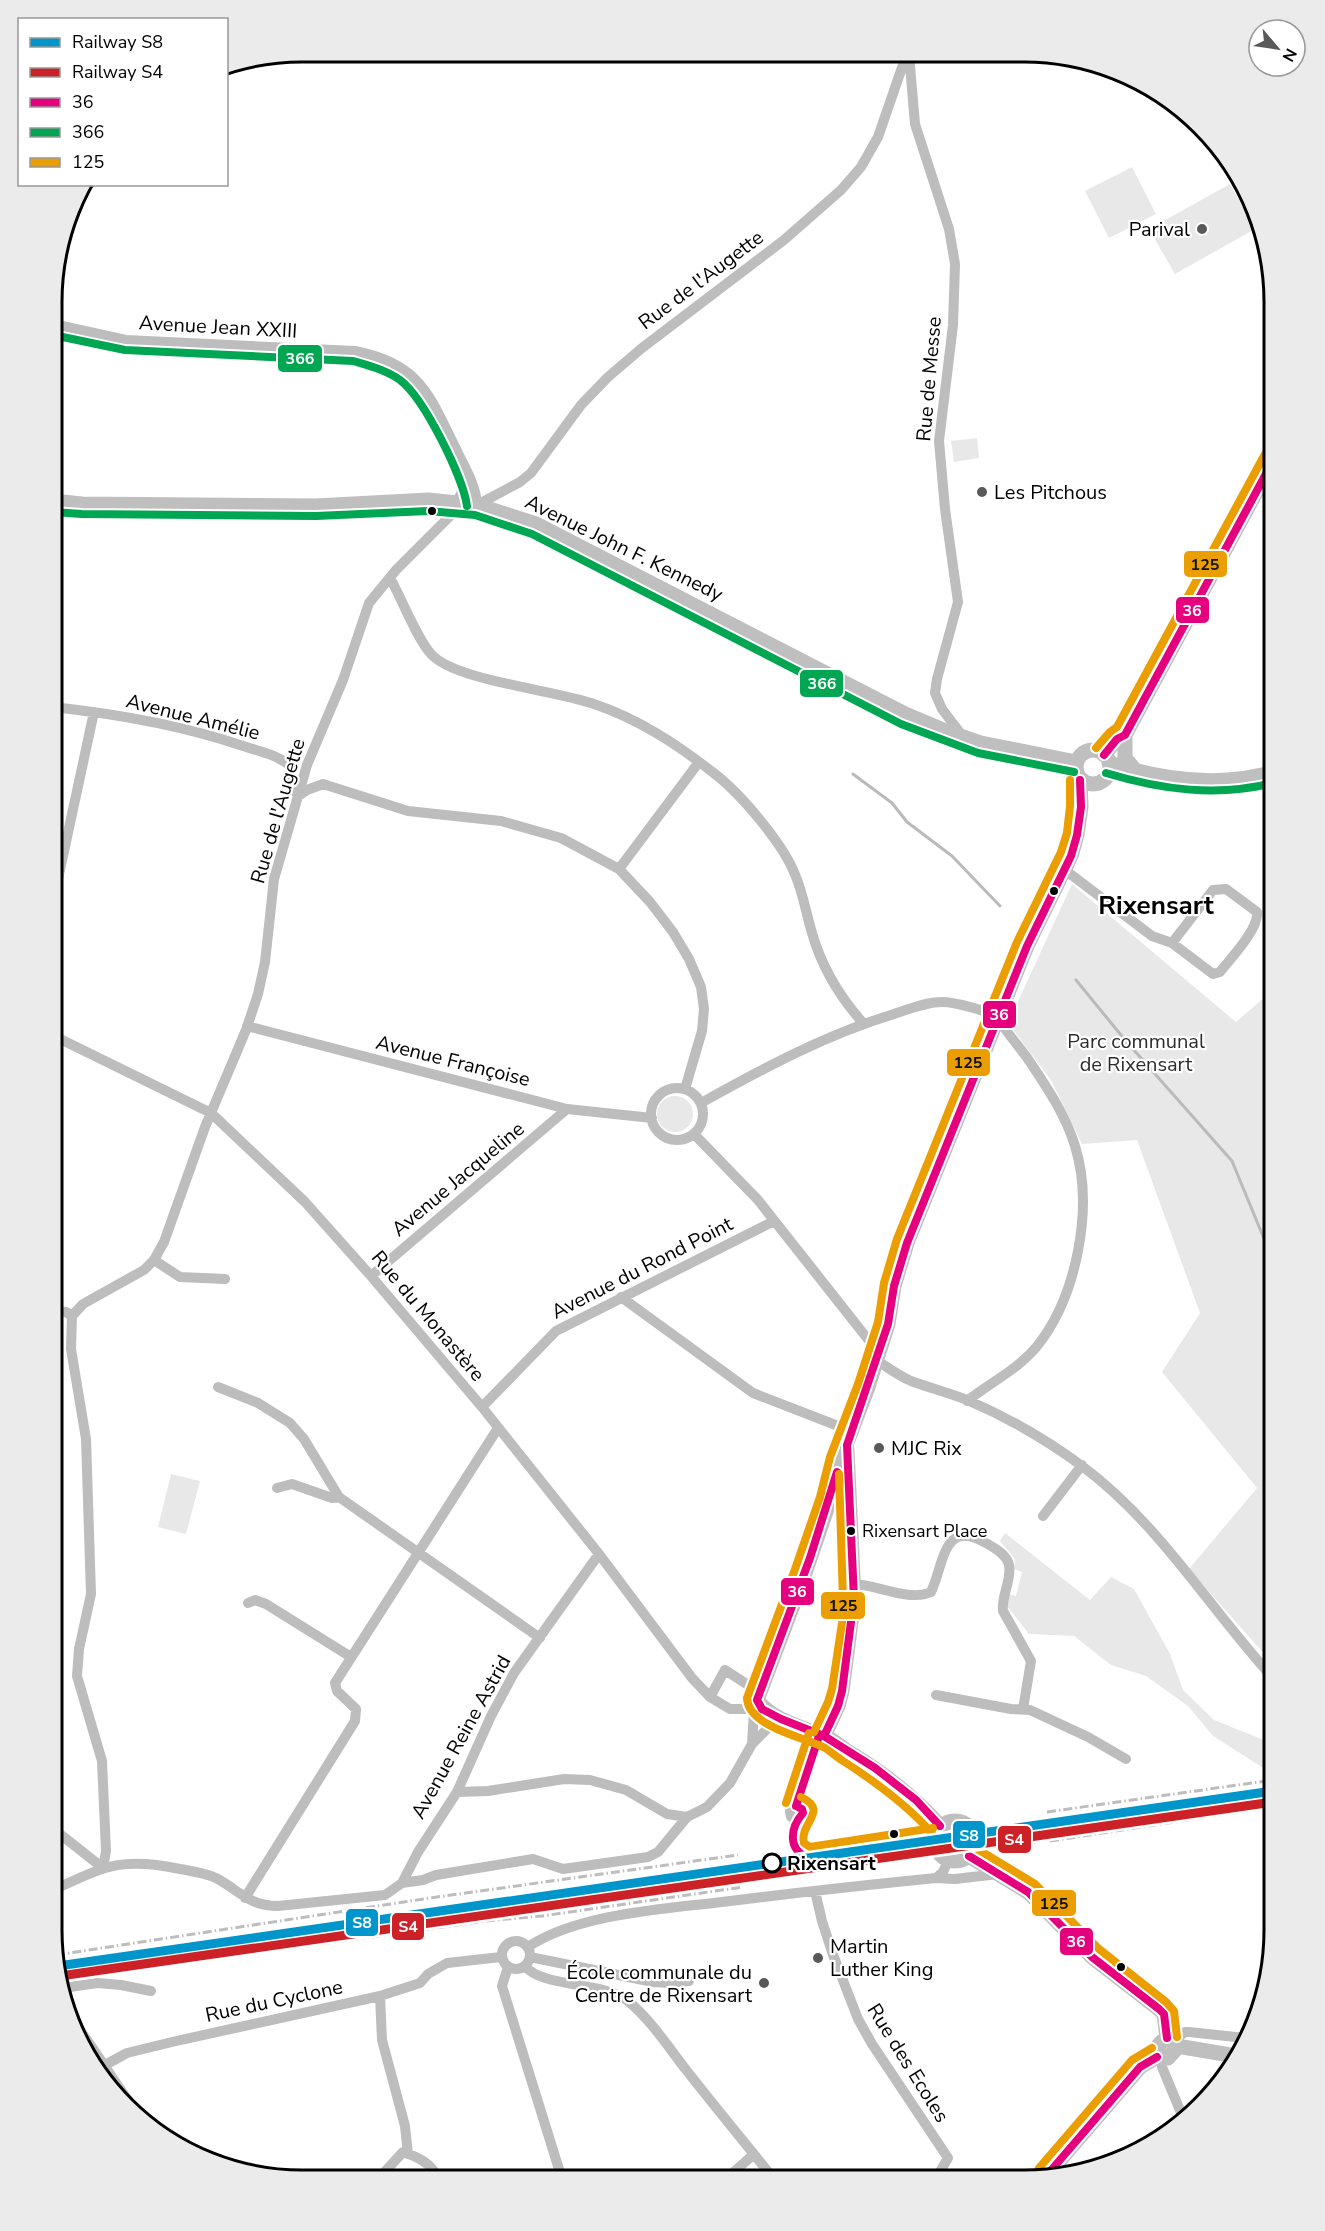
<svg xmlns="http://www.w3.org/2000/svg" width="1325" height="2231" font-family="'Nunito Sans',sans-serif">
	<style>
		.green { fill: #e8e8e8 }
		.lines { fill: none; stroke-linecap: round; stroke-linejoin: round }
		.stream { stroke: #bababa; stroke-width: 3 }
		.street { stroke: #bdbdbd; stroke-width: 10 }
		.secondary { stroke: #bfbfbf; stroke-width: 15 }
		.rail { stroke: #bdbdbd; stroke-width: 3; stroke-dasharray: 9 3 1.5 3; stroke-linecap: butt }
		.bus-1-casing { stroke: #fff; stroke-width: 12 }
		.bus-2-casing { stroke: #fff; stroke-width: 12 }
		.bus-3-casing { stroke: #fff; stroke-width: 12 }
		.bus-1 { stroke: #e5007d; stroke-width: 8 }
		.bus-2 { stroke: #00a651; stroke-width: 8 }
		.bus-3 { stroke: #eb9e00; stroke-width: 8 }
		.rail-1-casing { stroke: #fff; stroke-width: 14 }
		.rail-2-casing { stroke: #fff; stroke-width: 14 }
		.rail-1 { stroke: #0096cb; stroke-width: 9 }
		.rail-2 { stroke: #cb2127; stroke-width: 9 }
		.poi-dot { fill: #595959; stroke: #fff; stroke-width: 2 }
		.bus-dot { fill: #000; stroke: #fff; stroke-width: 2 }
		.stop-dot { fill: #fff; stroke: #000; stroke-width: 3 }
		.labels { text-anchor: middle; dominant-baseline: central; stroke-width: 4.5; stroke-linejoin: round; paint-order: stroke }
		.bus-label { font-size: 18px; fill: #000; stroke: #fff; text-anchor: start }
		.poi-label { font-size: 20px; fill: #000; stroke: #fff; text-anchor: start }
		.street-label { font-size: 20px; fill: #000; stroke: #fff }
		.park-label { font-size: 20px; fill: #2c2c2c; stroke: #fff }
		.stop-label { font-size: 20px; font-weight: bold; fill: #000; stroke: #fff; text-anchor: start }
		.district-label { font-size: 26px; font-weight: bold; fill: #000; stroke: #fff }
		.rim { fill: none; stroke: #000; stroke-width: 3 }
		.line-badge { stroke: #fff; stroke-width: 2 }
		.badge-label { font-size: 16px; text-anchor: middle; font-weight: bold; fill: #fff }
		.pale-badge-label { font-size: 16px; text-anchor: middle; font-weight: bold; fill: #111 }
	</style>
	<rect width="100%" height="100%" fill="#fff"/>
	<path class="green" d="M1132,167L1156,214L1109,238L1085,191Z
		M1230,184L1255,229L1175,274L1149,229Z
		M977,438L979,458L954,462L951,441Z
		M1072,884L1236,1022L1274,989V1665L1189,1569L1257,1488L1162,1372L1200,1313L1137,1140L1082,1144L1051,1080L1008,1023Z
		M657 1114a18 18 0 1 1 36 0a18 18 0 1 1-36 0Z
		M171,1474L200,1481L186,1534L158,1527Z
		M1005,1533L1090,1600L1111,1577L1134,1589L1170,1654L1183,1690L1214,1720L1274,1744L1273,1768L1265,1769L1213,1736L1188,1706L1146,1676L1111,1665L1074,1636L1029,1634L1007,1606L1008,1594L1016,1596L1022,1572L1014,1569L1015,1559L1000,1541Z"/>
	<g class="lines">
		<path class="stream" d="M853,774L892,803L907,822L952,856L1000,906
			M1076,980L1125,1040L1232,1161L1274,1263"/>
		<path class="street" d="M909,54L915,124L949,229L955,264L953,325L939,441L945,509L958,602L937,679L935,693L942,709L964,738
			M53,324L126,340L355,351C421,364 429,395 456,449C465,468 476,485 477,505L520,482L531,473L581,405L608,377L642,348L784,240L841,190L861,167L878,137L907,53
			M390,578C402,599 416,637 431,654C455,681 556,690 594,704C639,719 678,745 715,774C741,794 782,843 794,872C803,892 806,913 812,933C822,968 839,996 863,1023
			M53,707C117,714 182,725 243,746C258,751 278,755 290,766L292,786L298,796
			M298,796L307,790L323,784L408,811L501,821L561,838L619,869L650,902L673,932L689,959L701,987L704,1009L702,1031L685,1089
			M619,869L699,762
			M1065,870L1152,936L1172,943L1213,974L1220,972C1231,958 1259,929 1257,912L1226,889L1213,890L1172,943
			M52,907L94,712
			M247,1026L567,1109L652,1118
			M52,1035L211,1113L305,1202L371,1276L482,1407L599,1554L692,1678L710,1697
			M651 1114a26 26 0 1 1 52 0a26 26 0 1 1-52 0Z
			M701,1103C764,1068 825,1035 894,1014C909,1009 927,1002 942,1002C954,1002 990,1011 998,1018C1001,1020 1001,1024 1003,1026C1012,1039 1022,1050 1030,1062C1048,1089 1066,1116 1075,1146C1094,1207 1077,1295 1038,1345C1019,1369 991,1382 967,1401
			M694,1134L758,1200L878,1352
			M154,1260L180,1277L225,1279
			M371,1276L567,1109
			M621,1297L753,1393L851,1431
			M52,1311L66,1312L72,1316
			M876,1360C887,1367 899,1376 911,1381C930,1388 949,1393 967,1400C1007,1417 1048,1441 1082,1466C1160,1524 1209,1608 1274,1679
			M218,1387L258,1403L290,1423L304,1439L339,1497L540,1638
			M482,1407L556,1331L774,1221
			M277,1488L292,1484L332,1498L339,1497
			M1043,1516L1082,1465
			M854,1584C878,1585 909,1602 931,1592C944,1565 943,1517 986,1543C995,1548 1007,1555 1009,1565C1012,1580 1001,1596 1003,1611L1031,1661L1023,1709
			M248,1603L255,1600L266,1604L351,1657
			M759,1692L725,1670L710,1697L730,1709H760
			M936,1695L1011,1709L1030,1710L1088,1737L1126,1759
			M752,1744L769,1727L781,1719
			M457,1792L488,1791L564,1779L590,1780L626,1790L667,1814L687,1817
			M796,1806L802,1809L803,1813L797,1819L791,1817L790,1811L796,1806L819,1736
			M51,1827L103,1868
			M103,1868L106,1851L102,1761L77,1676L79,1649L91,1594L86,1439L71,1349L72,1316L83,1304L144,1270L154,1260L164,1242L205,1127L246,1030L258,994L265,962L274,879L307,765L343,680L369,603L396,570L451,515L464,487L466,470
			M936,1878L955,1879L998,1874
			M402,1883L418,1852L457,1792L491,1716L514,1673L599,1554
			M51,1891C104,1867 120,1856 180,1869C191,1871 205,1873 216,1878C239,1890 248,1906 278,1906L385,1895L402,1883L423,1880L436,1875L533,1859L563,1869L648,1857L658,1852L687,1817L707,1807L730,1783L752,1744L754,1710
			M815,1891L822,1921L832,1952L858,2019L872,2044L948,2158L935,2180
			M245,1898L355,1721L356,1709L337,1691L335,1683L498,1428
			M502 1955a14 14 0 1 1 28 0a14 14 0 1 1-28 0Z
			M528,1947C577,1914 663,1909 722,1902C794,1893 865,1885 936,1878L943,1872L948,1861
			M530,1957L653,1982L669,1983L689,1981
			M525,1966C542,1988 603,1981 628,2001C651,2020 669,2048 687,2071C716,2108 745,2143 774,2179
			M508,1967L502,1986L562,2179
			M63,1988L97,1983L121,1985L151,1991
			M380,1996L382,2040L405,2126L408,2154
			M68,2015C99,2052 120,2096 153,2130
			M1176,2039L1185,2032H1189L1245,2038
			M1162,2059V2067L1184,2120
			M105,2065L127,2053L172,2042L380,1996L420,1983L428,1974L447,1963L501,1957
			M379,2178L403,2152C418,2157 431,2163 438,2178
			M726,2179L754,2154"/>
		<path class="secondary" d="M53,501L82,504L316,506L428,500L477,505L536,524L905,714L943,730L981,743L1076,762
			M1125,735V758L1136,771
			M1076 767a17 17 0 1 1 34 0a17 17 0 1 1-34 0Z
			M1104,755L1117,739L1125,735L1274,459
			M1109,763C1162,780 1220,788 1274,772
			M824,1736L838,1706L842,1691L854,1599L847,1450
			M935 1841a20 20 0 1 1 40 0a20 20 0 1 1-40 0Z
			M940,1826C913,1795 882,1772 847,1751C840,1746 832,1739 824,1736C801,1727 772,1720 757,1700L804,1576L830,1500L840,1461L868,1387L888,1324L894,1286L907,1243L1027,946L1071,856L1077,835L1081,807L1080,780
			M969,1856L1028,1892L1092,1957L1159,2009L1164,2014L1167,2038
			M1169,2038L1176,2039L1177,2042L1175,2050L1168,2058H1159L1156,2054C1157,2046 1161,2040 1169,2038Z
			M1177,2046L1236,2056
			M1047,2175L1140,2067L1157,2057"/>
		<path class="rail" d="M1047,1812L1273,1780
			M1050,1841L1273,1807
			M56,1955L437,1897L738,1855
			M61,1980L486,1921L542,1916L743,1887"/>
		<g class="bus-1-casing">
			<path id="bus-1" d="M1104,755L1117,739L1125,735L1274,459
				M762,1709L757,1700L810,1558L837,1472
				M762,1709L781,1719L824,1736L875,1768L916,1800L940,1826
				M824,1736L838,1706L842,1691L854,1599L847,1445L888,1324L894,1286L907,1243L1027,946L1071,856L1077,835L1081,807L1080,780
				M796,1806L802,1809L803,1813C790,1828 787,1850 809,1858L935,1838
				M796,1806L819,1736
				M969,1856L1028,1892L1092,1957L1159,2009L1164,2014L1167,2038
				M1047,2175L1140,2067L1157,2057"/>
		</g>
		<g class="bus-2-casing">
			<path id="bus-2" d="M53,335L125,350L353,361C370,366 386,370 400,380C424,398 463,477 467,506
				M53,512L82,514L316,516L428,511L475,515L532,534L901,724L978,753L1074,772
				M1106,773C1162,790 1217,797 1274,783"/>
		</g>
		<g class="bus-3-casing">
			<path id="bus-3" d="M1096,748L1110,732L1117,727L1265,454
				M814,1732L828,1702L832,1689L842,1623L843,1599L839,1474
				M801,1797C830,1811 799,1823 804,1843L810,1847L933,1828
				M786,1803L809,1733
				M932,1833C906,1804 876,1782 843,1761C837,1757 831,1752 825,1748C805,1737 748,1727 747,1698L794,1572L820,1497L830,1457L858,1384L878,1322L884,1283L897,1239L1017,942L1061,852L1067,833L1070,806V780
				M974,1847L1035,1884L1099,1949L1166,2002L1174,2011L1177,2037
				M1039,2168L1132,2060L1152,2048"/>
		</g>
		<use href="#bus-1" class="bus-1"/>
		<use href="#bus-2" class="bus-2"/>
		<use href="#bus-3" class="bus-3"/>
		<g class="rail-1-casing">
			<path id="rail-1" d="M58,1966L1273,1791"/>
		</g>
		<g class="rail-2-casing">
			<path id="rail-2" d="M60,1976L1273,1802"/>
		</g>
		<use href="#rail-1" class="rail-1"/>
		<use href="#rail-2" class="rail-2"/>
	</g>
	<g class="poi-dot">
		<circle cx="1202" cy="229" r="6"/>
		<circle cx="982" cy="492" r="6"/>
		<circle cx="879" cy="1448" r="6"/>
		<circle cx="818" cy="1958" r="6"/>
		<circle cx="764" cy="1983" r="6"/>
	</g>
	<g class="bus-dot">
		<circle cx="432" cy="511" r="5"/>
		<circle cx="1054" cy="891" r="5"/>
		<circle cx="851" cy="1531" r="5"/>
		<circle cx="894" cy="1834" r="5"/>
		<circle cx="1121" cy="1967" r="5"/>
	</g>
	<circle class="stop-dot" cx="772" cy="1863" r="9"/>
	<g class="labels">
		<g class="bus-label">
			<text x="862" y="1531">Rixensart Place</text>
		</g>
		<g class="poi-label">
			<text x="1190" y="229" text-anchor="end">Parival</text>
			<text x="994" y="492">Les Pitchous</text>
			<text x="891" y="1448">MJC Rix</text>
			<text x="830" y="1946">Martin<tspan x="830" dy="23">Luther King</tspan></text>
			<text x="752" y="1972" text-anchor="end">École communale du<tspan x="752" dy="23">Centre de Rixensart</tspan></text>
		</g>
		<g class="street-label">
			<text transform="translate(701 280) rotate(-37)">Rue de l'Augette</text>
			<text transform="translate(218 327) rotate(3)">Avenue Jean XXIII</text>
			<text transform="translate(929 379) rotate(-85)">Rue de Messe</text>
			<text transform="translate(624 548) rotate(26)">Avenue John F. Kennedy</text>
			<text transform="translate(193 717) rotate(14)">Avenue Amélie</text>
			<text transform="translate(278 811) rotate(-74)">Rue de l'Augette</text>
			<text transform="translate(453 1061) rotate(14)">Avenue Françoise</text>
			<text transform="translate(458 1179) rotate(-40)">Avenue Jacqueline</text>
			<text transform="translate(642 1268) rotate(-27)">Avenue du Rond Point</text>
			<text transform="translate(428 1316) rotate(50)">Rue du Monastère</text>
			<text transform="translate(461 1737) rotate(-61)">Avenue Reine Astrid</text>
			<text transform="translate(274 2001) rotate(-12)">Rue du Cyclone</text>
			<text transform="translate(908 2063) rotate(58)">Rue des Ecoles</text>
		</g>
		<g class="park-label">
			<text x="1136" y="1041">Parc communal<tspan x="1136" dy="23">de Rixensart</tspan></text>
		</g>
		<g class="stop-label">
			<text x="787" y="1863">Rixensart</text>
		</g>
		<g class="district-label">
			<text x="1156" y="905">Rixensart</text>
		</g>
	</g>
	<path d="M0 0H1325V2231H0ZM302 62H1024A240 240 0 0 1 1264 302V1930A240 240 0 0 1 1024 2170H302A240 240 0 0 1 62 1930V302A240 240 0 0 1 302 62Z" fill="#ebebeb" fill-rule="evenodd"/>
	<path class="rim" d="M302 62H1024A240 240 0 0 1 1264 302V1930A240 240 0 0 1 1024 2170H302A240 240 0 0 1 62 1930V302A240 240 0 0 1 302 62Z"/>
	<g class="line-badge">
		<rect x="277" y="344" width="46" height="29" rx="6" fill="#00a651"/>
		<rect x="1183" y="550" width="45" height="28" rx="6" fill="#eb9e00"/>
		<rect x="1175" y="596" width="35" height="28" rx="6" fill="#e5007d"/>
		<rect x="799" y="669" width="45" height="29" rx="6" fill="#00a651"/>
		<rect x="982" y="1000" width="35" height="29" rx="6" fill="#e5007d"/>
		<rect x="946" y="1048" width="45" height="29" rx="6" fill="#eb9e00"/>
		<rect x="780" y="1577" width="35" height="29" rx="6" fill="#e5007d"/>
		<rect x="820" y="1591" width="46" height="29" rx="6" fill="#eb9e00"/>
		<rect x="952" y="1820" width="34" height="29" rx="6" fill="#0096cb"/>
		<rect x="997" y="1825" width="35" height="29" rx="6" fill="#cb2127"/>
		<rect x="1031" y="1889" width="46" height="28" rx="6" fill="#eb9e00"/>
		<rect x="345" y="1908" width="34" height="29" rx="6" fill="#0096cb"/>
		<rect x="391" y="1912" width="34" height="29" rx="6" fill="#cb2127"/>
		<rect x="1059" y="1927" width="35" height="29" rx="6" fill="#e5007d"/>
	</g>
	<g class="badge-label">
		<text x="300" y="364">366</text>
		<text x="1192" y="616">36</text>
		<text x="822" y="689">366</text>
		<text x="999" y="1020">36</text>
		<text x="797" y="1597">36</text>
		<text x="969" y="1841">S8</text>
		<text x="1014" y="1845">S4</text>
		<text x="362" y="1928">S8</text>
		<text x="408" y="1932">S4</text>
		<text x="1076" y="1947">36</text>
	</g>
	<g class="pale-badge-label">
		<text x="1205" y="570">125</text>
		<text x="968" y="1068">125</text>
		<text x="843" y="1611">125</text>
		<text x="1054" y="1909">125</text>
	</g>
	<rect x="18" y="18" width="210" height="168" fill="#ffffff" stroke="#999999" stroke-width="1.5"/>
	<rect x="30" y="38" width="30" height="9" fill="#0096cb" stroke="#999999" stroke-width="1.5"/>
	<text x="72" y="48" font-size="18" fill="#000000">Railway S8</text>
	<rect x="30" y="68" width="30" height="9" fill="#cb2127" stroke="#999999" stroke-width="1.5"/>
	<text x="72" y="78" font-size="18" fill="#000000">Railway S4</text>
	<rect x="30" y="98" width="30" height="9" fill="#e5007d" stroke="#999999" stroke-width="1.5"/>
	<text x="72" y="108" font-size="18" fill="#000000">36</text>
	<rect x="30" y="128" width="30" height="9" fill="#00a651" stroke="#999999" stroke-width="1.5"/>
	<text x="72" y="138" font-size="18" fill="#000000">366</text>
	<rect x="30" y="158" width="30" height="9" fill="#eb9e00" stroke="#999999" stroke-width="1.5"/>
	<text x="72" y="168" font-size="18" fill="#000000">125</text>
	<g transform="translate(1277 48) rotate(119)"><circle r="28" fill="#ffffff" stroke="#999999" stroke-width="1.5"/>
	<path d="M0-4.5L10 22L0 15L-10 22Z" fill="#595959"/>
	<text y="-9" font-size="16" font-weight="bold" text-anchor="middle" fill="#000000">N</text>
	</g>
</svg>
